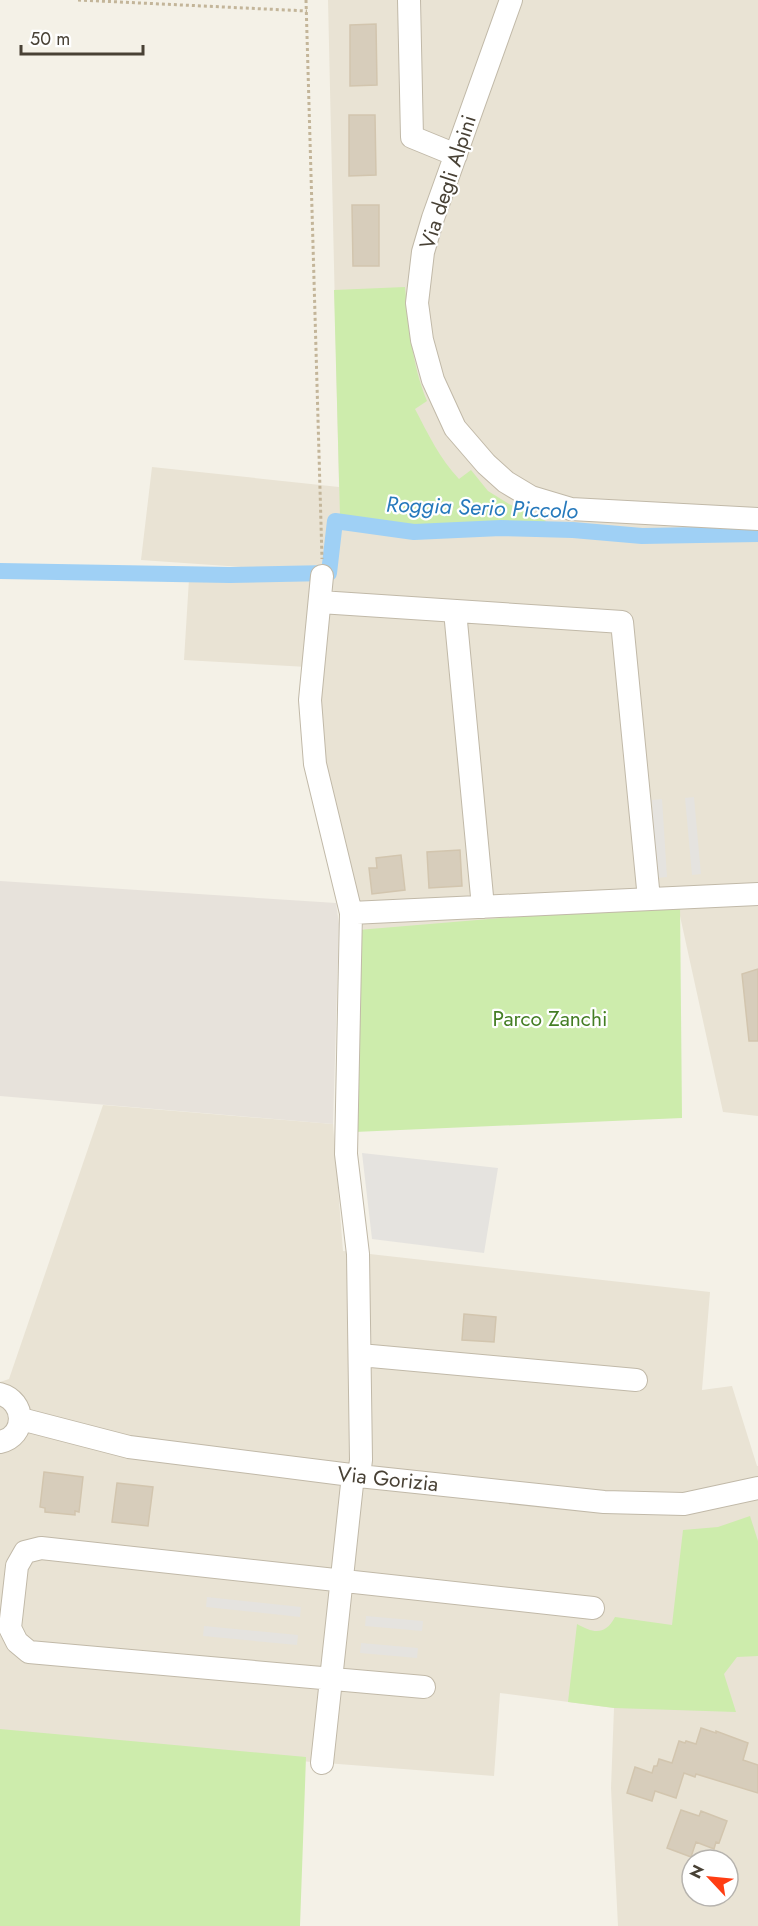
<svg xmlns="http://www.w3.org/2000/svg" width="758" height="1926" font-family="Jost,sans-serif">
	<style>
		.residential { fill: #e9e3d4; fill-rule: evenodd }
		.industrial { fill: #e7e2db }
		.green { fill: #cdecac }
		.parking { fill: #e5e3df }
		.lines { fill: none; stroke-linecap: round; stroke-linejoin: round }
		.canal { stroke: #9fd0f5; stroke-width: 16 }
		.building { fill: #d7cdbb; stroke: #d2c5ae; stroke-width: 1.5 }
		.minor-casing { stroke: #c1b9a8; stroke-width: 24 }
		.path { stroke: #c3b599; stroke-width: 3; stroke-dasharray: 3 3; stroke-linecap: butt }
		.minor { stroke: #fff; stroke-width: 22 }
		.labels { text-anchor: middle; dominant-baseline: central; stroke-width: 4.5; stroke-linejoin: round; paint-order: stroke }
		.street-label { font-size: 21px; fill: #484135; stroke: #fff }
		.park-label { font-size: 21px; fill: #447e24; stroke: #fff }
		.water-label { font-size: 22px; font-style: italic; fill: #2679bc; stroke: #fff }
	</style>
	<rect width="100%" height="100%" fill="#f4f1e7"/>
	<path class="residential" d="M328,0H758V1116L723,1112L680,916L364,932L338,833L314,700L328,573L141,560L152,467L339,487Z
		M189,579H317L307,667L184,660Z
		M103,1105L333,1124L343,1251L710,1292L702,1390L732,1386L757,1466H758V1926H618L611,1788L614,1708L500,1693L494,1776L0,1738V1382L9,1379ZM692,1860H728V1896H692Z"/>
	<path class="industrial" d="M0,881L336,903L339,924L333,1124L0,1096Z"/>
	<path class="green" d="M405,287C409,326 412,365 427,401L415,409C428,434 440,459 459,479L471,470L488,491L509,504L546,521L543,526L499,523L417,527L340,516L334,290Z
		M680,903L682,1118L354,1132L358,930Z
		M750,1516L758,1541V1656L737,1657L724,1674L736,1712L614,1708L568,1702L577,1624C593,1633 605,1636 615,1617L672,1625L683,1530L718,1527Z
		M0,1729L306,1757L300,1926H0Z"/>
	<path class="parking" d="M694,797L701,874L692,875L685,798Z
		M662,799L667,877L657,878L652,800Z
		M362,1153L498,1168L484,1253L372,1239Z
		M207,1597L301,1607L300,1617L206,1607Z
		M366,1616L423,1621L422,1631L365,1626Z
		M204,1626L298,1635L297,1645L203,1636Z
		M361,1643L418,1648L417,1658L360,1653Z"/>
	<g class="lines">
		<path class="canal" d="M0,571L230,575L329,573L335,521L414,532L501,528L573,530L642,536L758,534"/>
	</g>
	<path class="building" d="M376,24L377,85L350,86V25Z
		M349,115H375L376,175L349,176Z
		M352,205H379V266H353Z
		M460,850L462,886L429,888L427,852Z
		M401,855L405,890L372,894L369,868H377L376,858Z
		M758,969V1041H749L742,974Z
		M464,1314L496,1317L494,1342L462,1340Z
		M44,1472L83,1477L79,1512L75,1511V1515L45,1512V1508L40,1507Z
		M117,1483L153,1487L148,1526L112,1522Z
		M701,1728L716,1733V1731L748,1743L743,1760L758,1765V1793L696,1774L695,1777L684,1773L676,1798L655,1791L652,1801L627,1793L635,1767L652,1773L654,1766H657L659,1759L672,1763L679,1741L685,1743L686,1741L696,1744Z
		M681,1810L699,1816L701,1811L727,1821L719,1843L716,1842L714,1849L696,1842L691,1857L667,1848Z"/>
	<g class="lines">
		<g class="minor-casing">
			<path id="minor" d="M409,0L412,137L456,155
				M511,0L433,218L423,252L417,303L422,340L433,380L455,428L486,464L506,482L531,497L571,509L758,519
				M322,576L310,700L315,764L351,913L346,1154L358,1254L361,1460L359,1476
				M320,602L622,622L649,899
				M455,611L483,907
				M351,913L758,894
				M360,1355L636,1380
				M0,1394C26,1401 27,1436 0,1442
				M21,1419L129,1447L359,1476L604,1502L684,1504L758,1488
				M424,1687L29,1652L17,1642L10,1628L17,1566L25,1552L41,1548L593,1608
				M322,1763L353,1475"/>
		</g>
		<path class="path" d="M78,0L307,11
			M306,0L322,559"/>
		<use href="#minor" class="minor"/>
	</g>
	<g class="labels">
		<g class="street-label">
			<text transform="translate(448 182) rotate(-72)">Via degli Alpini</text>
			<text transform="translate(388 1479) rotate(6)">Via Gorizia</text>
		</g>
		<g class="park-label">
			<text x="550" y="1019">Parco Zanchi</text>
		</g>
		<g class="water-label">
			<text transform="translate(482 507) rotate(2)">Roggia Serio Piccolo</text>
		</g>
	</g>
	<g transform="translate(710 1878) rotate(296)"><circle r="28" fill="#ffffff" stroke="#b6b3ae" stroke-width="1.5"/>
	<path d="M0-4.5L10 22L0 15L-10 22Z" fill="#ff3d13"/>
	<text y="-9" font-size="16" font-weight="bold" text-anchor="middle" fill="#484135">N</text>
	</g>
	<path d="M21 45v9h122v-9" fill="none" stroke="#484135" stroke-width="3"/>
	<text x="30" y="45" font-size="18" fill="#484135" stroke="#ffffff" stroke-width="4.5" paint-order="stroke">50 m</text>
</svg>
